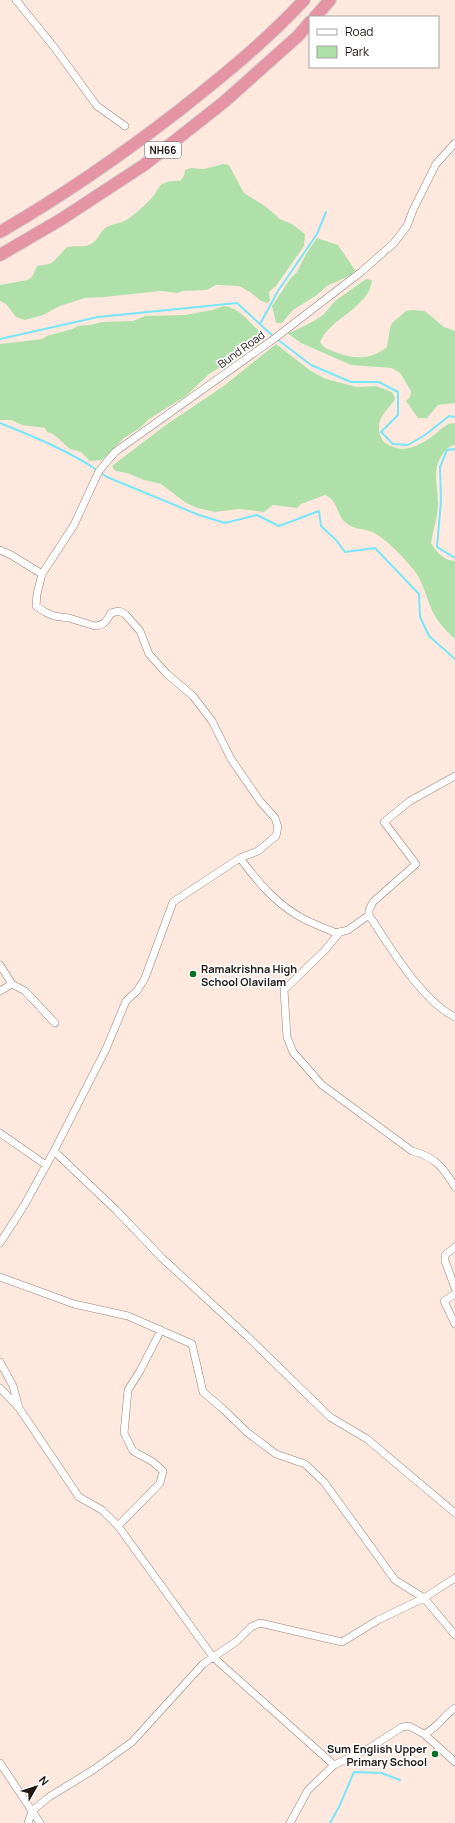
<svg xmlns="http://www.w3.org/2000/svg" width="455" height="1823" font-family="Manrope,sans-serif">
	<style>
		.green { fill: #b0e0aa }
		.lines { fill: none; stroke-linecap: round; stroke-linejoin: round }
		.stream { stroke: #77e6f9; stroke-width: 2 }
		.minor-casing { stroke: #958178; stroke-width: 8 }
		.trunk-casing { stroke: #d7d5d5; stroke-width: 14 }
		.minor { stroke: #fff; stroke-width: 7 }
		.trunk { stroke: #e494a4; stroke-width: 12 }
		.poi-dot { fill: #067122; stroke: #fff; stroke-width: 1.5 }
		.labels { text-anchor: middle; dominant-baseline: central; stroke-width: 3.5; stroke-linejoin: round; paint-order: stroke }
		.shield { fill: #fff; stroke: #625d5a; stroke-width: 1 }
		.shield-label { font-size: 10px; font-weight: bold; fill: #1f1714 }
		.street-label { font-size: 11px; fill: #1f1714; stroke: #fff }
		.poi-label { font-size: 11px; font-weight: bold; fill: #1f1714; stroke: #fff; text-anchor: start }
	</style>
	<rect width="100%" height="100%" fill="#ffe9df"/>
	<path class="green" d="M223,164L229,165L244,193L265,206L280,219L292,224L305,234L304,246L276,286L269,292L270,301L267,303L261,301L250,292L239,286L216,285L207,290L183,291L177,293L161,291L104,297L85,298L60,306L43,315L25,320L16,317L6,304L0,301V285L27,280L32,277L37,266L49,264L54,261L67,247C75,245 84,248 91,244C98,240 100,232 105,228C113,223 121,224 128,219C137,212 148,203 155,194C157,191 159,186 162,184C168,181 174,180 180,181L184,176L185,170L191,168L204,169Z
		M317,238L338,245L355,270L351,275L327,286L317,295L293,310L282,323H276L272,306L290,279L297,272L306,254Z
		M366,279L372,280C370,303 341,315 327,331C324,334 322,338 320,342C324,349 330,350 338,353C356,360 372,359 387,347L390,328L392,323L406,311L412,310L425,311L444,327L455,331V403L438,405L427,418H418L406,401L410,397L411,391L400,373L392,368L351,365L301,343L287,333L294,331L312,322L323,315L335,301Z
		M224,306C240,308 249,322 260,332L259,339L245,353L209,374L186,396L149,419L140,428L124,438L102,460L90,461L81,452L70,449L53,434L47,432L45,428L22,425L11,420H0V344L42,339L47,336L72,329L78,326L90,325L102,322L133,321L145,316L185,315L212,310Z
		M276,344L311,371L326,379L357,387L376,386L392,392L395,398L394,401C388,409 379,416 379,427C379,435 381,441 389,445C405,454 420,445 434,435C441,430 445,423 455,423V445C449,446 446,449 443,454C431,469 438,486 438,503C438,516 433,530 431,543C436,552 445,561 455,561V639C445,630 436,620 431,608C425,594 423,581 413,569C404,558 383,535 369,531C361,528 354,530 346,523C336,515 338,500 325,495L301,504L297,508L273,505L264,512L239,509L215,512L197,508L186,503L161,484L144,480L127,473L115,471L112,466L163,427L225,385Z"/>
	<g class="lines">
		<path class="stream" d="M260,324L278,291L317,234L326,212
			M0,339L98,317L237,303L274,337
			M277,339L311,365L351,382H379L398,392V415L381,432L393,444L408,445L425,435L449,416L455,417
			M0,423C34,437 67,450 97,470
			M455,449L447,450L440,467L441,501L437,547L455,558
			M101,473L107,477L199,515L225,523L257,515L279,526L319,511L321,526L336,540L345,552L375,548L419,594L420,617L429,636L455,659
			M330,1823L339,1807L354,1772L381,1773L400,1780"/>
		<g class="minor-casing">
			<path id="minor" d="M16,0L54,47L97,106L125,126
				M455,143L436,164L413,210L407,226L394,243L361,272L275,338L115,452L99,471L74,525L42,574L37,594L36,606L45,612L54,616L69,618L95,626C104,626 107,620 111,613L119,611L125,614L140,631L149,654L167,674L193,696L212,721L231,759L260,801L275,818L278,827L276,836L258,851L240,858C257,881 276,904 302,918C313,924 325,928 336,933L348,930L369,915C389,946 422,1001 455,1017
				M0,550L11,555L42,574
				M369,915V910L373,902L416,864L384,822L410,801L455,776
				M340,932L325,950L284,990L287,1037L293,1052L322,1085L412,1151C435,1157 443,1167 455,1187
				M0,965L12,984L25,991L55,1023
				M0,991L12,984
				M0,1133L46,1165
				M54,1151L116,1210L162,1258L247,1336L330,1417L367,1439L455,1513
				M0,1243L25,1204L54,1151L106,1049L126,1001L137,991L145,978L173,902L240,858
				M455,1247L445,1255V1261L455,1288
				M0,1277L74,1304L128,1316L192,1344L203,1392L222,1408L248,1433L276,1454L305,1464L324,1482L395,1580L424,1598L455,1635
				M455,1294L444,1301L455,1324
				M0,1362L13,1386L19,1408L79,1497L102,1510L118,1526L213,1657L334,1765
				M0,1388L18,1407
				M118,1526L160,1483L163,1471L153,1462L133,1451L124,1433L128,1390L140,1371L161,1330
				M424,1734L455,1762
				M0,1763L40,1823
				M28,1823L32,1811L49,1797L93,1770L132,1742L203,1664L237,1641L251,1627L260,1623L342,1642L378,1620L424,1598L455,1578
				M290,1823L308,1790L334,1765L368,1749L402,1727L409,1726L424,1734C438,1728 443,1716 455,1708"/>
		</g>
		<g class="trunk-casing">
			<path id="trunk" d="M315,17L330,0
				M0,232C64,195 123,154 181,109C224,75 267,40 304,0
				M0,255L60,220L144,165L224,102L298,36L310,22"/>
		</g>
		<use href="#minor" class="minor"/>
		<use href="#trunk" class="trunk"/>
	</g>
	<g class="poi-dot">
		<circle cx="193" cy="974" r="4"/>
		<circle cx="435" cy="1754" r="4"/>
	</g>
	<g class="labels">
		<rect class="shield" x="145" y="142" width="36" height="16" rx="3"/>
		<g class="shield-label">
			<text x="163" y="150">NH66</text>
		</g>
		<g class="street-label">
			<text transform="translate(241 349) rotate(-36)">Bund Road</text>
		</g>
		<g class="poi-label">
			<text x="201" y="968">Ramakrishna High<tspan x="201" dy="13">School Olavilam</tspan></text>
			<text x="427" y="1748" text-anchor="end">Sum English Upper<tspan x="427" dy="13">Primary School</tspan></text>
		</g>
	</g>
	<rect x="309" y="16" width="130" height="52" fill="#ffffff" stroke="#a5a2a1"/>
	<rect x="317" y="29" width="20" height="6" fill="#ffffff" stroke="#a5a2a1"/>
	<text x="345" y="36" font-size="12" fill="#1f1714">Road</text>
	<rect x="317" y="46" width="20" height="12" fill="#b0e0aa" stroke="#a5a2a1"/>
	<text x="345" y="56" font-size="12" fill="#1f1714">Park</text>
	<g transform="translate(36 1787) rotate(51)" stroke="#ffffff" stroke-width="3" paint-order="stroke">
	<path d="M0-3L7 15L0 10L-7 15Z" fill="#1f1714"/>
	<text y="-6" font-size="11" font-weight="bold" text-anchor="middle" fill="#1f1714">N</text>
	</g>
</svg>
